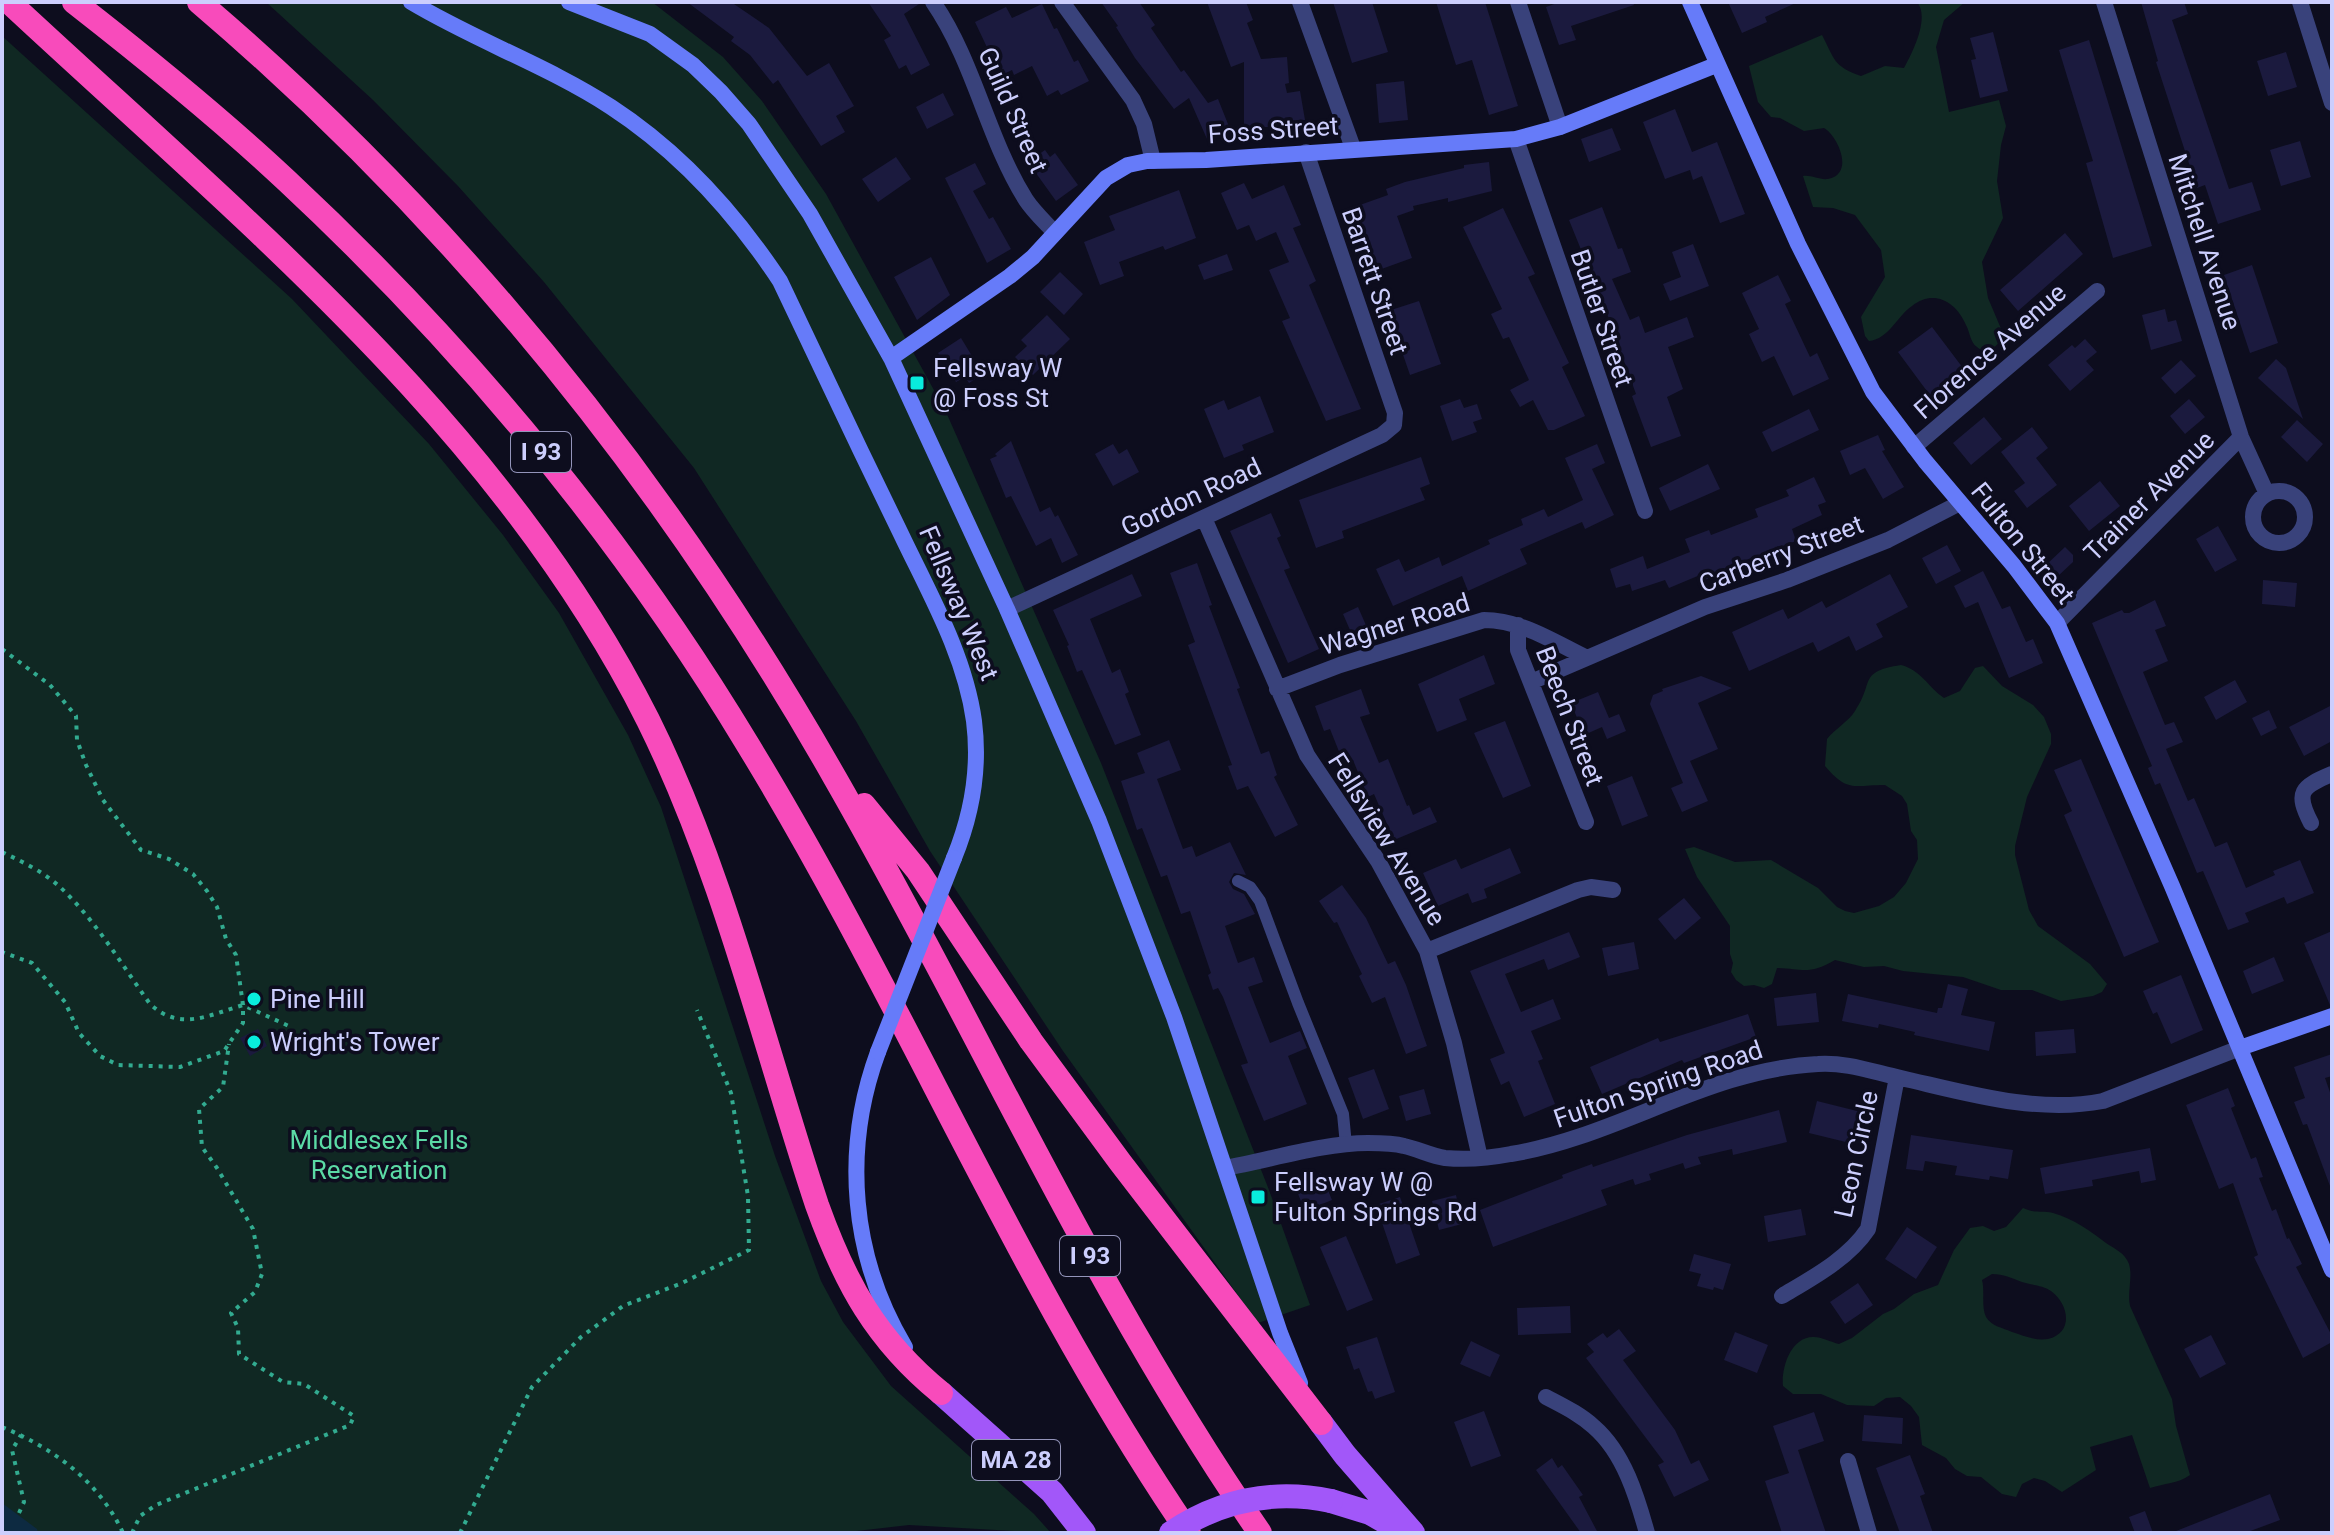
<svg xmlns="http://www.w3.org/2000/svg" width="2334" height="1535" font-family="Roboto,sans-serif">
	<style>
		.green { fill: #102823; fill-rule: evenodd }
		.water { fill: #0d2a41 }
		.building { fill: #1b1a3e }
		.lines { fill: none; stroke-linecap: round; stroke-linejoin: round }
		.path { stroke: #32ab90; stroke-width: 4; stroke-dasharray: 4 6; stroke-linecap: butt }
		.lane { stroke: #39427b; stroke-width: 12 }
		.street { stroke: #39427b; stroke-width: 16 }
		.secondary { stroke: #667bf9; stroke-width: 16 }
		.primary { stroke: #a257f9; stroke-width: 24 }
		.highway { stroke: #f84bbb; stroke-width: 24 }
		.secondary-bridge { stroke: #667bf9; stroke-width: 16 }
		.primary-bridge { stroke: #a257f9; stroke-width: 24 }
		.poi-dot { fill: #09ecdd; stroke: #0d0d1e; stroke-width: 3 }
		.labels { text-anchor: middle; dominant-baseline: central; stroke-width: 7; stroke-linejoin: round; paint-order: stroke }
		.shield { fill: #0d0d1e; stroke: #9394ba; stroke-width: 2 }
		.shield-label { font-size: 24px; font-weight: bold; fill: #cccefd }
		.street-label { font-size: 26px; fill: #cccefd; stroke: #0d0d1e }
		.poi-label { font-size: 26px; fill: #cccefd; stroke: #0d0d1e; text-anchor: start }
		.park-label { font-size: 26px; fill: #5bdaa5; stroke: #0d0d1e }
	</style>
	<rect width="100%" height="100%" fill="#0d0d1e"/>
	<path class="green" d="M266,2H652L723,57L762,101L826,194L946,412L1101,763L1269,1190L1310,1305L1258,1323L1063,1051L930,851L856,721L694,468L544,282L458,186L373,100Z
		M1917,2H1965L1944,20L1936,47L1949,112L1999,100L2006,126L2001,145L1997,181L2003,218L1982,262L1988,298L2002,331V340L1988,353C1986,352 1979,349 1977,347C1970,342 1970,332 1966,325C1956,301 1933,289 1912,306C1897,316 1889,339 1869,341L1865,336L1861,317L1885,277L1881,250L1855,215L1833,208L1813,207L1803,176C1812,175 1819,180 1828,179C1855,174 1838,136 1824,128L1804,131L1780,118L1771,117L1758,102L1749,66L1822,35C1835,60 1833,66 1861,76L1885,66L1904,68C1913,52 1930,17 1917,2Z
		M2,36L292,299L429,444L503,535L559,613L628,735L661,807L775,1156L821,1281L843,1322L891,1386L1034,1514L1051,1533L909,1525L839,1533H2Z
		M1901,665C1921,670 1928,687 1944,698L1960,691L1975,668L1983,666L2002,686L2033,705L2044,717L2051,734V744L2027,797L2015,846V855L2029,910L2038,926L2090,964L2107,984L2102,992L2093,996L2061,1001L2032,990H2001L1963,977L1903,971L1884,966L1864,967L1835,960C1809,975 1804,969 1777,968L1772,984L1764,988L1754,985L1744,986L1736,980L1731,972L1733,963L1730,954V926L1697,877L1685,849L1694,847L1735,862L1771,860L1818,888L1837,907L1845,911L1854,913L1879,906L1894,897L1906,883L1918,859L1917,840L1911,831L1907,804L1902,796L1885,785C1854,785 1848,793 1825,766L1827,739C1835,729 1849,721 1855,711C1875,682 1857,672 1901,665Z
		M2023,1208C2036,1214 2041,1210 2053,1213C2074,1219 2089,1230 2106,1243C2115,1249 2125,1253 2129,1264C2133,1277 2127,1292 2130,1306L2172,1399L2176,1426L2190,1475C2177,1484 2165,1483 2150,1488L2132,1435L2090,1447L2096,1470L2062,1492L2045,1481L2034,1478L2022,1484L2016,1497L2002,1494L1981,1477L1967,1476L1955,1469L1946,1458L1922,1445L1919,1417L1911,1406L1900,1397L1886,1398L1874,1406L1847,1405L1821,1394H1793L1783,1386C1781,1368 1791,1336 1814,1337C1821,1337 1831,1342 1839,1344L1852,1338L1883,1314L1894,1309L1914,1294L1938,1285L1954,1250L1970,1228L1983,1226L1994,1231L2006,1227ZM1992,1274C2004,1274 2011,1278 2022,1282C2031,1285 2043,1285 2051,1291C2069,1304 2074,1333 2048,1339C2036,1341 2024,1336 2012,1332C2003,1328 1991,1326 1986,1317C1981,1307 1985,1291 1982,1280Z"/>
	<path class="water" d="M2,1503L37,1529L38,1533H2Z"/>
	<path class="building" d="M687,2H731L769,28L807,76L829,63L854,106L836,116L845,132L821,146L778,80L773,84L750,55L731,41L734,37Z
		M868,2H922L904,14L930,65L911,75L906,65L899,69L884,40L891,36Z
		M1101,2H1139L1155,25L1151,28L1181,72L1184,70L1208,103L1218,99L1230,129L1207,139L1189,98L1174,109L1135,58L1116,27L1118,26Z
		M1207,2H1246L1253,20L1247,23L1261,59L1287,57L1289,83L1285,84L1287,93L1300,91L1305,120L1270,127H1244V62L1231,67Z
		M1333,2H1372L1388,52L1352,63Z
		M1436,2H1485L1518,106L1489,115L1472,60L1456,65Z
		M1560,2H1633L1634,5L1571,26L1576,40L1559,45L1546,7Z
		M1728,2H1798L1765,17L1767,22L1742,33Z
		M2141,2H2184L2188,14L2172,20L2229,189L2252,182L2261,210L2218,224L2205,185L2197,188L2156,62L2158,61Z
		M1042,4L1054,29L1057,28L1074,62L1078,60L1089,81L1061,95L1058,90L1047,96L1032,66L1014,75L1012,70L996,78L989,62L993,60L975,22L1006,7L1012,18Z
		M1993,32L2008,91L1980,98L1971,60L1976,59L1970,38Z
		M2089,40L2152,246L2113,258L2086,163L2093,161L2059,50Z
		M2286,52L2297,87L2268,96L2257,61Z
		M1404,81L1408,120L1379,123L1376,84Z
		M943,93L954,115L927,129L916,107Z
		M1675,109L1692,152L1717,142L1745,214L1720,223L1702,176L1693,180L1690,170L1665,179L1643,122Z
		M1612,128L1621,150L1589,162L1581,139Z
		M2300,141L2311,177L2281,186L2270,150Z
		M1045,150L1050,157L1055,153L1078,185L1056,201L1028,162Z
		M896,157L911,179L878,202L862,179Z
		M1489,162L1492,191L1448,202V198L1413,206L1414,210L1397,216L1412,258L1376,271L1359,221L1348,225L1343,211L1388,195L1386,189L1405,182L1464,168V165Z
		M975,163L986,184L973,191L989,219L993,217L1011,249L987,263L945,178Z
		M1244,183L1252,199L1284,185L1301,225L1293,228L1316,281L1309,285L1361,409L1326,421L1282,321L1290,318L1269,270L1289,262L1276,232L1256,241L1249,225L1237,230L1221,193Z
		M1179,190L1196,238L1165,250L1163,246L1119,262L1124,276L1100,285L1084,242L1115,230L1109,216Z
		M1602,207L1618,249L1622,248L1631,272L1612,279L1630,320L1639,316L1645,333L1687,317L1694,337L1668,347L1683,389L1667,397L1681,436L1651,447L1632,396L1636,394L1624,361L1622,362L1609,328L1612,326L1569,220Z
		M1503,208L1535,274L1528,277L1569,363L1562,367L1585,416L1554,430H1548L1533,400L1520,407L1510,390L1529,380L1509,337L1503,339L1491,314L1502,309L1463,227Z
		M2065,233L2083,254L2018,311L2000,290Z
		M1693,244L1709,286L1670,301L1663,284L1681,277L1672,252Z
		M1227,254L1233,270L1204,280L1198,265Z
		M931,257L950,295L917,320L894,277Z
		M2252,265L2278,343L2250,353L2224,275Z
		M1060,272L1083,294L1064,315L1040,292Z
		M1778,275L1791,301L1785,304L1810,357L1817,353L1829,379L1793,396L1774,356L1762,362L1749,334L1759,329L1742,293Z
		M1419,301L1441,364L1410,375L1388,311Z
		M2165,309L2168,322L2176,320L2182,341L2151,350L2142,315Z
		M1047,315L1070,339L1033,375L1015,357L1027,346L1021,340Z
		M1932,327L1969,376L1935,402L1898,352Z
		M961,338L983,374L969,383L965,377L956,382L938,353Z
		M2085,339L2097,352L2086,361L2094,370L2070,391L2048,365L2072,345L2075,348Z
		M2276,359L2286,368L2303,419L2258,378Z
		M2181,360L2196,376L2175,394L2161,378Z
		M1260,396L1274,432L1242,445L1244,450L1224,458L1204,409L1224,400L1228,410Z
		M1460,399L1464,408L1477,404L1482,419L1473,422L1477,432L1452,441L1440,406Z
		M2189,399L2205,417L2185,434L2170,416Z
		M1809,409L1819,430L1772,452L1762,432Z
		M1984,417L2002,439L1971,465L1953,443Z
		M2297,420L2323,444L2307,462L2281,437Z
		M2032,427L2048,448L2036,458L2057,485L2027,508L2014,491L2025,483L2001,452Z
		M1878,435L1885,450L1882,451L1904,487L1883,499L1865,468L1850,475L1840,451Z
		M1011,441L1040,512L1050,507L1055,517L1058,515L1078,555L1062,563L1051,538L1036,546L1011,496L1006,498L990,459L997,456L995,454Z
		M1113,444L1119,454L1127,449L1139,472L1113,486L1095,454Z
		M1597,444L1605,463L1592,469L1614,515L1585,529L1582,522L1520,549L1527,564L1468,591L1462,576L1393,606L1376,569L1399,559L1405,572L1439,557L1442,566L1490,544L1488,540L1523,525L1521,519L1544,509L1548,517L1583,500L1565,458Z
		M1421,457L1430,484L1420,488L1425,500L1342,531L1344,538L1316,548L1299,500Z
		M1708,464L1720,489L1670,511L1659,488Z
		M1814,477L1826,502L1818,505L1822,515L1792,529L1796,541L1725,568L1726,572L1702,581L1700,575L1669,588L1665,580L1632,591L1630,584L1616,588L1610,569L1643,556L1647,569L1690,552L1685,539L1709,530L1711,535L1758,517L1755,509L1789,496L1786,490Z
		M2100,481L2120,506L2089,531L2069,506Z
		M1271,513L1281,536L1277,538L1290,568L1284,570L1319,649L1288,663L1230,531Z
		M2218,526L2237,560L2215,572L2196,539Z
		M1947,545L1961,571L1936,584L1922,558Z
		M2065,547L2073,555V562L2057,577L2046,565Z
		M1197,563L1212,605L1209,606L1240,688L1237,689L1261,754L1269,751L1277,775L1274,777L1298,825L1275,837L1248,786L1237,790L1228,766L1232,765L1188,645L1195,642L1170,573Z
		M1983,571L2002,609L2010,606L2026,642L2033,639L2043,663L2009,678L1978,602L1965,608L1954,586Z
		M1132,574L1142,596L1090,619L1112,673L1120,669L1129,692L1125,694L1141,735L1115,745L1082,670L1077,672L1067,646L1069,645L1053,610Z
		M1890,574L1908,607L1876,624L1883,637L1856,651L1849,636L1818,652L1813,642L1749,671L1732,632L1783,609L1788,619L1822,601L1826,608Z
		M2263,580L2297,583L2295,607L2262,604Z
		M2155,600L2166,626L2155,630L2168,661L2143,672L2165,725L2174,722L2183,742L2166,749L2188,801L2194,798L2215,847L2227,842L2246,888L2275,875L2273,871L2300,860L2314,893L2287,904L2284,897L2245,913L2249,922L2228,930L2203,871L2197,873L2160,783L2155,785L2148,768L2152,766L2092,623L2122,610L2124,613H2129Z
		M1358,607L1372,639L1357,646L1343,614Z
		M1484,655L1495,684L1459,699L1467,720L1437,732L1418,684Z
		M1701,676L1732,688L1698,703L1718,749L1690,761L1708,801L1682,812L1671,788L1683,783L1650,704L1653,695L1663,691L1662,689Z
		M2235,680L2247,702L2216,720L2204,697Z
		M1361,689L1370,714L1360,717L1379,763L1388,759L1407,806L1409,805L1413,815L1430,807L1437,822L1394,840L1374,794L1368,797L1353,760L1344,764L1330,729L1324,731L1315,706Z
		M1598,692L1609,718L1619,714L1626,731L1607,739L1602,727L1584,735L1571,703Z
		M2332,705V741L2304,756L2289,727Z
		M2269,710L2277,728L2261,736L2252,718Z
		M1505,721L1531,786L1503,798L1474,733Z
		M1169,740L1181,770L1157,779L1183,849L1192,846L1196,857L1230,842L1246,875L1234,873L1229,882L1233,889L1244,894L1255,914L1225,926L1238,963L1254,957L1263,982L1248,987L1270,1043L1300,1031L1307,1048L1288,1056L1307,1104L1264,1121L1241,1065L1248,1063L1223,997L1218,988L1213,990L1208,975L1211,973L1190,911L1181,914L1167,875L1161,877L1142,828L1137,830L1121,781L1145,773L1137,753Z
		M2081,759L2159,942L2124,957L2064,815L2072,811L2054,770Z
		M1632,776L1648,816L1622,826L1607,786Z
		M1510,848L1521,873L1484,889L1487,898L1472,903L1468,893L1438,906L1423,873L1456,859L1461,869Z
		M1342,885L1366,918L1388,964L1395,961L1406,985L1427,1046L1406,1054L1385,997L1372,1003L1359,976L1362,974L1337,922L1334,923L1319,901Z
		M1684,898L1701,918L1675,940L1658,919Z
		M2332,931V1005H2330L2304,943Z
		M1569,932L1580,957L1548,970L1544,959L1505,974L1521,1012L1553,999L1561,1019L1531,1031L1543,1059L1538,1061L1555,1104L1524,1117L1509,1081L1501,1085L1490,1059L1505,1053L1470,971Z
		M1634,942L1639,969L1608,976L1602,948Z
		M2274,957L2284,981L2252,994L2243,971Z
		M2181,975L2203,1030L2171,1044L2157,1012L2153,1014L2143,991Z
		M1948,984L1968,989L1961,1015L1995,1022L1989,1051L1914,1035L1915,1032L1879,1024L1878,1028L1842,1021L1848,994L1937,1013L1938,1008H1942Z
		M1816,993L1819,1022L1777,1026L1774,998Z
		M1748,1014L1756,1037L1684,1063L1682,1060L1602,1094L1590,1067L1658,1038L1660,1042Z
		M258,1029L267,1046L250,1056L240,1038Z
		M2074,1029L2076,1053L2036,1056L2035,1032Z
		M2332,1054V1076L2325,1078L2332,1098V1186H2330L2307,1124L2303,1125L2294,1102L2305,1098L2294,1067Z
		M1374,1069L1389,1109L1363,1119L1348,1078Z
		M2228,1088L2235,1106L2231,1108L2251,1159L2256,1157L2263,1177L2259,1178L2272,1211L2276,1209L2287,1239L2289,1238L2302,1264L2296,1267L2332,1336V1342L2303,1358L2254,1257L2258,1255L2233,1183L2219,1189L2186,1105Z
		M1424,1089L1431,1114L1406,1121L1399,1096Z
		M1817,1101L1861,1112L1854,1144L1809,1133Z
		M1779,1110L1787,1142L1733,1155L1732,1149L1698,1157L1701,1164L1685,1169L1683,1163L1649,1174L1651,1180L1635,1185L1633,1179L1601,1190L1607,1205L1493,1247L1480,1210L1563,1178L1562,1175L1592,1164L1593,1167L1687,1135Z
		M1911,1135L2013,1150L2008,1179L1990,1176L1989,1180L1955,1175L1957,1166L1925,1161L1923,1171L1906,1169Z
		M2150,1148L2156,1180L2141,1183L2139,1171L2092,1180L2093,1186L2045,1194L2040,1168Z
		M1321,1173L1332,1200L1305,1211L1294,1184Z
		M1456,1195L1462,1224L1439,1230L1432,1201Z
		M1400,1197L1420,1255L1396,1264L1376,1205Z
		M1801,1209L1806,1235L1768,1242L1764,1216Z
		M1907,1227L1937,1247L1916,1279L1885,1259Z
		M1346,1236L1373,1300L1347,1311L1320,1247Z
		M1694,1254L1731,1264L1723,1290L1714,1287L1713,1290L1697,1286L1701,1274L1689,1271Z
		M1858,1283L1873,1305L1845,1324L1830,1302Z
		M1570,1306L1571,1333L1518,1335L1517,1308Z
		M1619,1329L1636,1351L1623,1360L1675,1430L1691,1464L1699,1460L1709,1480L1674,1497L1658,1465L1664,1462L1586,1358L1594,1352L1587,1344L1603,1333L1607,1338Z
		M1735,1332L1768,1345L1757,1373L1724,1360Z
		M2211,1335L2226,1364L2200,1378L2184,1349Z
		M1377,1337L1395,1392L1375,1399L1372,1391L1368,1392L1359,1368L1354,1370L1346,1347Z
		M1471,1341L1500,1355L1490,1377L1460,1364Z
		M1484,1411L1501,1456L1471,1467L1454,1422Z
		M1814,1412L1824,1441L1798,1450L1826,1533H1782L1765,1481L1789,1473L1773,1426Z
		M1864,1415L1903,1418L1902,1444L1862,1441Z
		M1910,1455L1925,1494L1920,1496L1933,1533H1900L1876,1468Z
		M1552,1458L1558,1468L1562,1465L1583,1495L1579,1497L1598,1533H1581L1536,1470Z
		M2270,1494L2280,1520L2245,1533H2171Z
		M2145,1511L2153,1533H2135L2129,1517Z"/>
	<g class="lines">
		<path class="path" d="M2,649L50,685L76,716L77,740L86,765L103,800L141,850L169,859L193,874L207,891L217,907L226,939L236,955L243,1005V1023L224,1051L180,1067L118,1065L100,1056L79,1033L65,1002L32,963L2,952
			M2,852C23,862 44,872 61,888C96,921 122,965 150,1004C180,1032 209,1015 243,1005L291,1027
			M2,1427C53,1448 99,1481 123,1533
			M19,1513L24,1502L12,1450L21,1435
			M132,1533L140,1516L156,1505L350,1425L354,1416L304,1384L283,1382L239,1354L238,1328L231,1313L255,1292L262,1274L253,1229L217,1168L202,1147L199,1109L223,1087L229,1044
			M460,1533L532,1387L581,1337L623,1306L682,1283L749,1250L748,1196L731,1093L697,1010"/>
		<path class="lane" d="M1238,881L1250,887L1260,901L1298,1003L1343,1114L1346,1145"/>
		<path class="street" d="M933,2C975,63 987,138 1026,200C1034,212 1045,222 1055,233
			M1062,2L1133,100L1144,124L1153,161
			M1300,2L1353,148
			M1518,2L1560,127
			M2104,2L2241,437L2267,494
			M2300,2L2332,103
			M1516,139L1645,511
			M1914,447L2097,291
			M2253 517a26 26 0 1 1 52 0a26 26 0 1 1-52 0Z
			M1204,518L1307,755L1378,861L1427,951L1454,1043L1480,1158
			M1007,609L1382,435L1394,425L1395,413L1306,152
			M2057,623L2241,437
			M1518,625V650L1586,822
			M1531,682L1587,658
			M1277,689L1340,665L1484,620C1521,620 1554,642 1587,658L1705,607L1787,580L1888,540L1960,503
			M2311,823C2295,792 2301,787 2332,774
			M1427,951L1578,890L1591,887L1613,890
			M1225,1168C1270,1160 1323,1143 1368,1143C1380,1143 1393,1143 1404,1146C1418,1149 1431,1156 1445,1158C1467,1160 1490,1158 1511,1154C1617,1137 1709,1069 1818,1064C1846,1062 1873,1072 1901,1078C1967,1093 2036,1114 2103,1101L2240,1048
			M1782,1296C1812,1278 1848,1259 1868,1229L1897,1077
			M1546,1397C1563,1406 1580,1414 1594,1427C1624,1453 1637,1497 1647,1533
			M1848,1461L1869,1533"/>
		<path class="secondary" d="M411,2C476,41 548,66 611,107C680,152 735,213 780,281C820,366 860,450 901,534C929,593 965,655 974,721C980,768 972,814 954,858
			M569,2L650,34L693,65L721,92L749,124L810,214L891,358L1007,609L1099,821L1174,1017L1280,1333L1300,1383
			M1690,2L1798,244L1873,392L1925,461L2014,566L2057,623L2172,886L2332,1270
			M891,358L1010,276L1033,257L1106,178L1128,165L1147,161L1206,160L1516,139L1560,127L1716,65
			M2240,1048L2332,1016
			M878,1052C842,1150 851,1257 905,1347"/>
		<path class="primary" d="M941,1393L1052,1492L1084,1533
			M1321,1423L1345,1455L1413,1533
			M1331,1501L1370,1513L1403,1532"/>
		<path class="highway" d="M9,2C244,221 501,428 648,720C723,871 764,1045 817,1205C845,1283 876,1340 941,1393
			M74,2C147,59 220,118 287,181C465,347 622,536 748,745C905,1002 1019,1284 1189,1533
			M199,2C457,222 668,484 835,778C979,1029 1095,1294 1260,1533
			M864,805L918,871L1031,1041L1120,1162L1321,1423"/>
		<path class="secondary-bridge" d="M878,1052L954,858"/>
		<path class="primary-bridge" d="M1171,1533C1220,1500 1273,1489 1331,1501"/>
	</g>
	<g class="poi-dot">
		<rect x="909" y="375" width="16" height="16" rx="4"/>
		<circle cx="254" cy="999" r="8"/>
		<circle cx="254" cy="1042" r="8"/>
		<rect x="1250" y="1189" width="16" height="16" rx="4"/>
	</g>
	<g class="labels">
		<g class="shield">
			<rect x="511" y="432" width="60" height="40" rx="6"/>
			<rect x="1060" y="1236" width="60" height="40" rx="6"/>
			<rect x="972" y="1440" width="88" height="40" rx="6"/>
		</g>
		<g class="shield-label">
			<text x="541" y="452">I 93</text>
			<text x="1090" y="1256">I 93</text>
			<text x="1016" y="1460">MA 28</text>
		</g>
		<g class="street-label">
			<text transform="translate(1013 110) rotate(66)">Guild Street</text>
			<text transform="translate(1273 130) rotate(-4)">Foss Street</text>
			<text transform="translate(2205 242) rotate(72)">Mitchell Avenue</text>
			<text transform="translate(1375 281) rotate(71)">Barrett Street</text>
			<text transform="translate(1602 318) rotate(71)">Butler Street</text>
			<text transform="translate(1990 351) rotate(-41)">Florence Avenue</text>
			<text transform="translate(2149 496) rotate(-45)">Trainer Avenue</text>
			<text transform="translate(1191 497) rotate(-25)">Gordon Road</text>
			<text transform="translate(2023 543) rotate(51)">Fulton Street</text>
			<text transform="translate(1781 554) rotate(-21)">Carberry Street</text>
			<text transform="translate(959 603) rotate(67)">Fellsway West</text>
			<text transform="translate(1395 624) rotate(-17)">Wagner Road</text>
			<text transform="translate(1570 716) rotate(69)">Beech Street</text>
			<text transform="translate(1387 839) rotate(58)">Fellsview Avenue</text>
			<text transform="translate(1658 1084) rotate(-19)">Fulton Spring Road</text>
			<text transform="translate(1856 1154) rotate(-78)">Leon Circle</text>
		</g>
		<g class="poi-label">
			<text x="933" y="368">Fellsway W<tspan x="933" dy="30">@ Foss St</tspan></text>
			<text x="270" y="999">Pine Hill</text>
			<text x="270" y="1042">Wright's Tower</text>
			<text x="1274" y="1182">Fellsway W @<tspan x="1274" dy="30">Fulton Springs Rd</tspan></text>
		</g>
		<g class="park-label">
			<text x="379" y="1140">Middlesex Fells<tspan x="379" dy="30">Reservation</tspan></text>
		</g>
	</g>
	<rect width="2334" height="1535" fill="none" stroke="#cccefd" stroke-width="8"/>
</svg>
